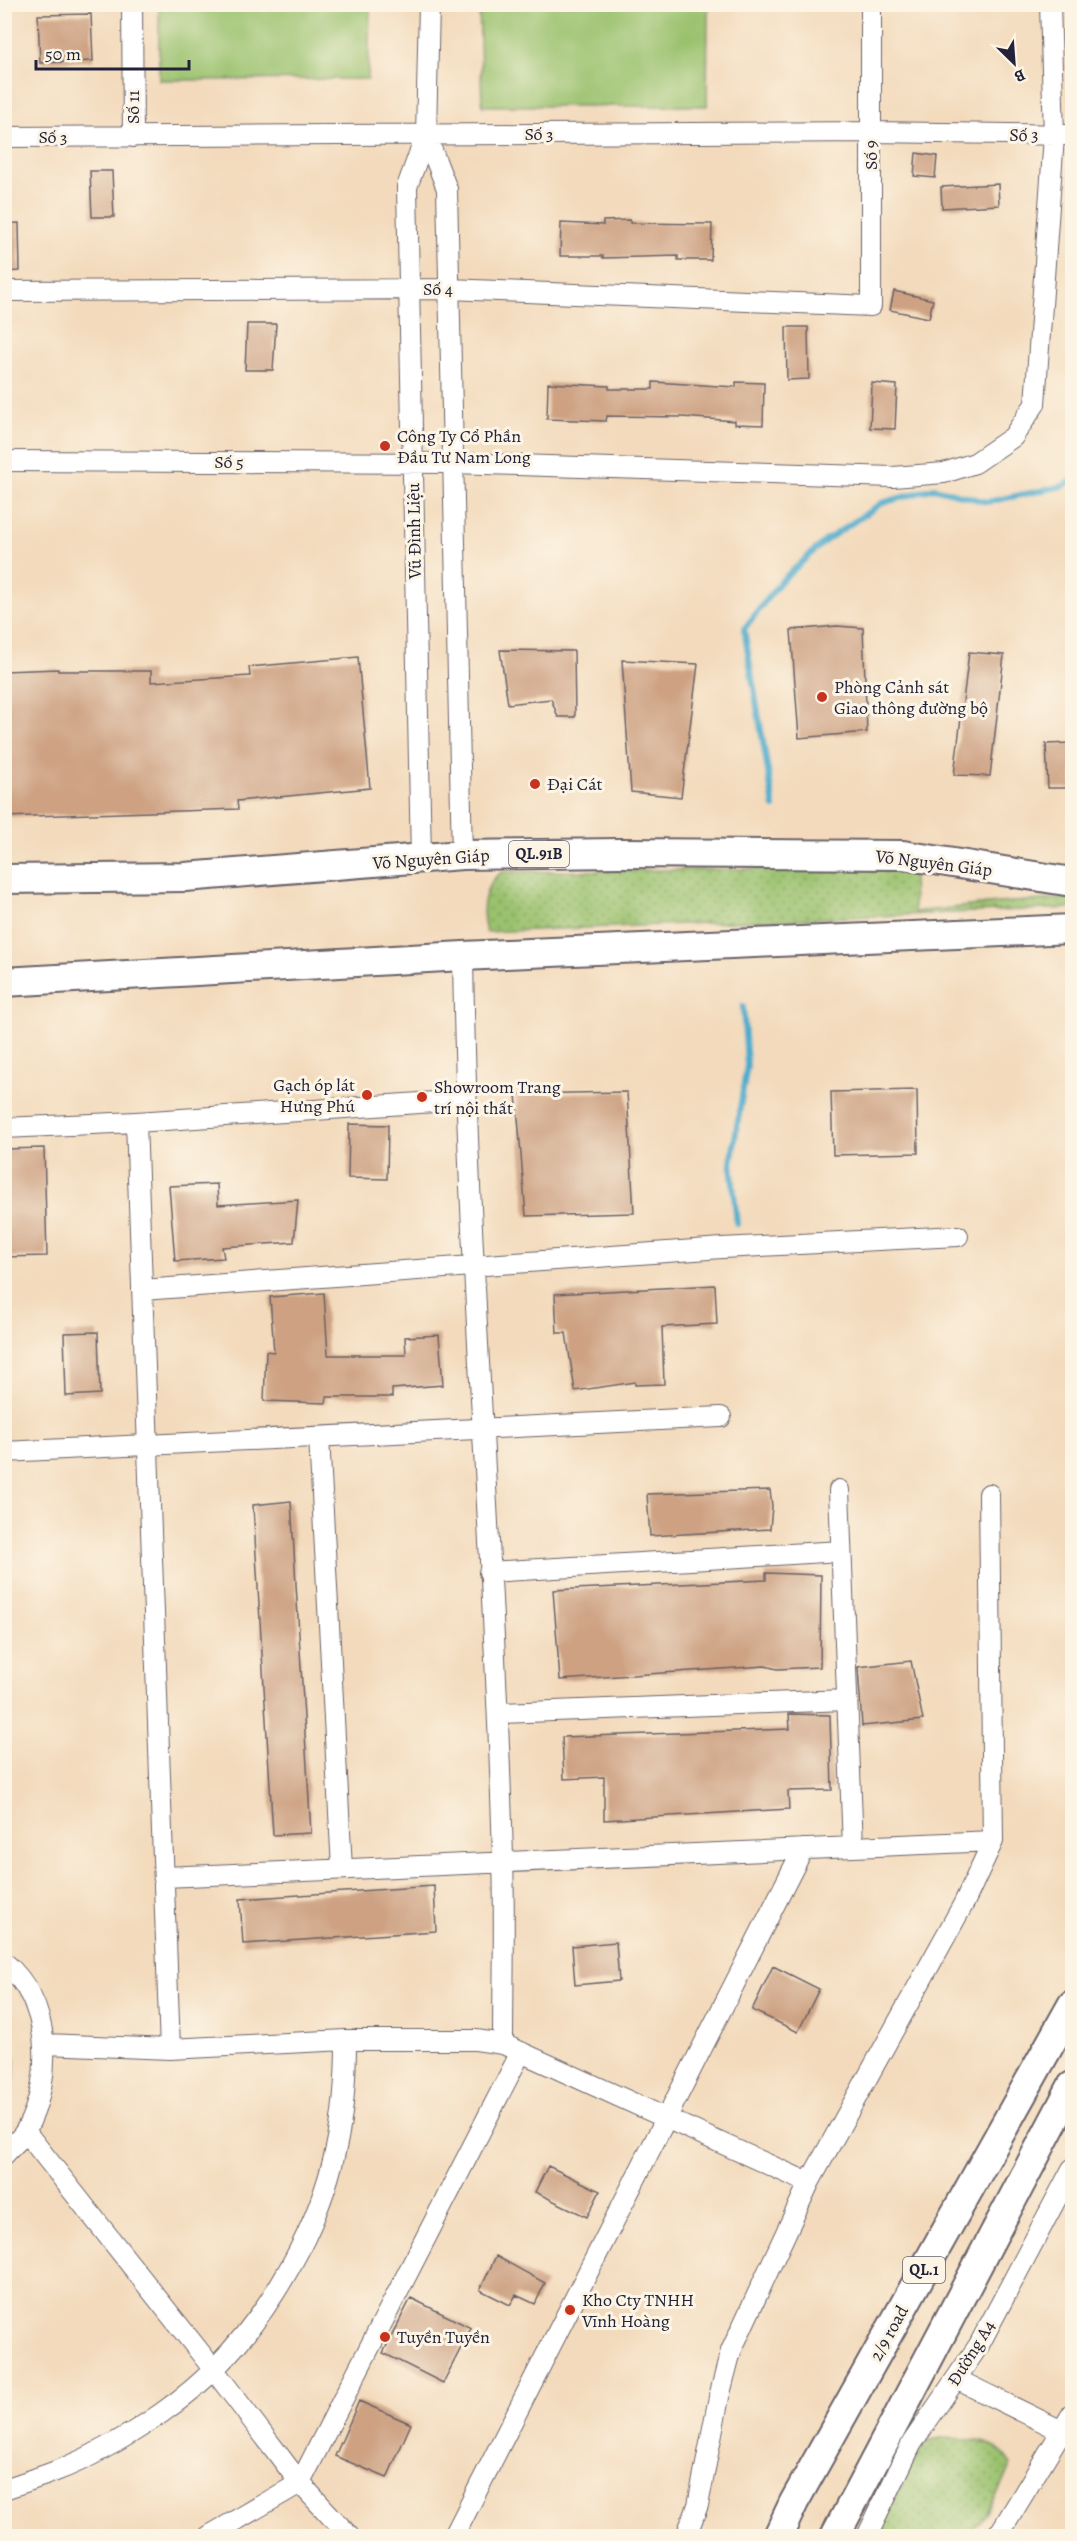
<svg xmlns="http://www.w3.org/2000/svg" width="1077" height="2541" font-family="Alegreya,serif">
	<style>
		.grass { fill: url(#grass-dots); stroke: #5e7254; stroke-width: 1.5 }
		.green { fill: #9ac16d; stroke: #5e7254; stroke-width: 1.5 }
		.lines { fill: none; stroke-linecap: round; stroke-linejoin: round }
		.stream { stroke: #4dabcc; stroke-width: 6 }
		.building { fill: #cda182 }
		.minor-casing { stroke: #6b6268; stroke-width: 22 }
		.highway-casing { stroke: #6b6268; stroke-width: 32 }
		.minor { stroke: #fff; stroke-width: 20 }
		.highway { stroke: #fff; stroke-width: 28 }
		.poi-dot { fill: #c8321e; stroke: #fcf5e5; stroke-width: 2 }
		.labels { text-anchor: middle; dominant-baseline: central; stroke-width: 6; stroke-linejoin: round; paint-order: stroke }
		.shield { fill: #fcf5e5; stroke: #63616e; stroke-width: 1.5 }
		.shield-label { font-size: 16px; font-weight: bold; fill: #22223b }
		.street-label { font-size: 18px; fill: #22223b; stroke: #fcf5e5 }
		.poi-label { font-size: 18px; fill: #22223b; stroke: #fcf5e5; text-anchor: start }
	</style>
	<defs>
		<pattern id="grass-dots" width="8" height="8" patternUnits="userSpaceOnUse" patternTransform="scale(1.5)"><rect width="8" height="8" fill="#9ac16d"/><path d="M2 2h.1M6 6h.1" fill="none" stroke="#7d9c5b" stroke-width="1.8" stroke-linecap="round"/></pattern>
	</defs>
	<rect width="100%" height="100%" fill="#fcf5e5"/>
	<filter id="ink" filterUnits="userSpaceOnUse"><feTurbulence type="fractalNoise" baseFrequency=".0167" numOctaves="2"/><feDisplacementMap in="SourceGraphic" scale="12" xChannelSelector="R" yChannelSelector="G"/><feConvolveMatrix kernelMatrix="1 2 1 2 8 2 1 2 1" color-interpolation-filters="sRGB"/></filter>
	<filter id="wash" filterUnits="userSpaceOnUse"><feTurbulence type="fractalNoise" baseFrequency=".008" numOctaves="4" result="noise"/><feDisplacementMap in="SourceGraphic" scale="24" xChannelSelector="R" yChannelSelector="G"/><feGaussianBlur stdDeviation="1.35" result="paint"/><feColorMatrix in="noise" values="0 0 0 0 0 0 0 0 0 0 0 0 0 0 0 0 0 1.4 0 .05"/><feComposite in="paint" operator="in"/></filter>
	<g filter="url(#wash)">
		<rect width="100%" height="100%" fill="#f3dabc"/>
		<path class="grass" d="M907,867L913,870L914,912L998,903L1072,898V908L486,932C480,911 483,884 502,872Z
			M5,2019C17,2047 19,2082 5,2109Z
			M941,2438C964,2439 1001,2438 1011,2464L1009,2471C997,2492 986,2524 963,2535C955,2539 889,2536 874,2536L926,2441Z"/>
		<path class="green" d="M159,5H370L368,79L159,80Z
			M479,5H708L707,106H482Z"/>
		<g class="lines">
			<path class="stream" d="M774,807L744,629L780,582L825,541L882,503L934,488L987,502L1063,486L1072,481
				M737,1224L731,1163L747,1065L743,1006"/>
		</g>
		<g id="blocks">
			<path class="building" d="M91,14L93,61L40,63L38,15Z
				M916,153L937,156L935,178L914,176Z
				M90,171H112L114,217H92Z
				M998,184L999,205L942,208L941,187Z
				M630,220V223L712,224L711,260H678V256L603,258V256H560L561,223L603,225V221Z
				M19,223L20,271L4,272V224Z
				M894,291L933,300L929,318L890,310Z
				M247,324H276L273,370H245Z
				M786,327H808L809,379L787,380Z
				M653,382L736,387V382L764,383L763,425L735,424V421L682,417L607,416L606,421L547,419L548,383L609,386V389H653Z
				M872,383L897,385L895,429L870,428Z
				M837,626L863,628L867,732L799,738L791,630Z
				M500,650L574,651L575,717H558L551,699L508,704Z
				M969,652L1004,655L990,776L954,775Z
				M358,657L370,788L237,801L238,809L4,817V671L58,669V671H151V682L250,676L249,667Z
				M622,660L698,664L681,797L631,792Z
				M1072,743V788H1048L1046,744Z
				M917,1090L918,1153L833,1155L831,1092Z
				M627,1092L634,1213L526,1216L516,1094Z
				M349,1124L388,1125L387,1179L348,1178Z
				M44,1148L47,1256L4,1257V1149Z
				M217,1184L218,1205L298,1200L294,1242L222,1247L224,1258L175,1261L169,1186Z
				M715,1285L717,1324L662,1327L664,1384L635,1385V1382L575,1391L566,1333H557L555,1294Z
				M324,1293L328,1355H406L405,1337L439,1335L443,1385L392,1389V1397H327L326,1403L264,1401L266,1351L274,1352L270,1297Z
				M98,1332L100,1394L66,1396L64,1333Z
				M770,1490L772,1506L770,1529L650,1536L647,1494Z
				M291,1501L311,1833L273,1835L253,1505Z
				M766,1573L821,1575L820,1667L777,1669L765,1666L560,1680L553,1590L766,1580Z
				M911,1661L923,1720L862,1726L858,1667Z
				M789,1714L830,1715L832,1790L788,1791L789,1809L604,1820V1777L564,1779L562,1737L790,1729Z
				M434,1886L436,1931L243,1944L240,1899Z
				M616,1942L619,1981L575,1985L572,1946Z
				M773,1966L819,1989L798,2032L752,2010Z
				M548,2166L600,2191L587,2217L535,2192Z
				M496,2256L545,2283L535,2304L516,2295L510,2305L480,2290Z
				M411,2298L471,2328L443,2383L383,2353Z
				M359,2401L411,2424L387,2478L335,2456Z"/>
		</g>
	</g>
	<g filter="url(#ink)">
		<use href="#blocks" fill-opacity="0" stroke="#6b6268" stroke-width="1.5"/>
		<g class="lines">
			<g class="minor-casing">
				<path id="minor" d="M132,4L133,137
					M426,135L447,189L462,855
					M4,137L872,132L1072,135
					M4,291L449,289L871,306V4
					M4,461L453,463L893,477L944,473L975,463L1013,437L1035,404L1054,136L1050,4
					M421,858L407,187L426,135L429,4
					M463,956C467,1257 495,1558 503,1858C505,1920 503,1983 503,2044
					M136,1122L170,2049
					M4,1128L136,1122L465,1100
					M142,1290L722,1248L958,1236
					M319,1437L342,1869
					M4,1452L721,1417
					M839,1490L853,1847
					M489,1572L841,1551
					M498,1713L846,1700
					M164,1877L993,1841
					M4,1962C52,2003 54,2077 26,2130C21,2139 11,2147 4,2155
					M45,2044L170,2049L346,2040H476L503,2044L809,2183
					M25,2131L214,2370L300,2483L349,2536
					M956,2379L1072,2436
					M4,2489C38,2478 71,2467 101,2450C138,2431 187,2398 215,2368C272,2310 319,2228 336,2148C344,2112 346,2076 346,2040
					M209,2536L300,2483L521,2052
					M454,2536L803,1849
					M686,2536L698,2505L719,2397L731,2351L809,2183L964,1903L993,1841L989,1494
					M867,2536L912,2443L979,2345L1072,2169
					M995,2536L1001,2531L1072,2414"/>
			</g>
			<g class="highway-casing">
				<path id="highway" d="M4,879L185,877L462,855L619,853L903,855L1072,882
					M4,982L463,956L1072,929
					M778,2536L794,2502L1072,2005
					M835,2536L1072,2086"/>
			</g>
			<use href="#minor" class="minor"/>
			<use href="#highway" class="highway"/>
		</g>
	</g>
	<g class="poi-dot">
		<circle cx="385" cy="446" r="6"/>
		<circle cx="822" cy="697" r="6"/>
		<circle cx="535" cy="784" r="6"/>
		<circle cx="367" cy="1095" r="6"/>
		<circle cx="422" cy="1097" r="6"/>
		<circle cx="570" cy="2310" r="6"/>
		<circle cx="385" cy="2337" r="6"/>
	</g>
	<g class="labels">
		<g class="shield">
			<rect x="509" y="841" width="60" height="26" rx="4.5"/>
			<rect x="903" y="2257" width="42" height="26" rx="4.5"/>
		</g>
		<g class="shield-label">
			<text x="539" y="854">QL.91B</text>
			<text x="924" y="2270">QL.1</text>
		</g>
		<g class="street-label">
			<text transform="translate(133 107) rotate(-90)">Số 11</text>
			<text x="539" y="134">Số 3</text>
			<text transform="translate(1024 135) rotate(1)">Số 3</text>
			<text x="53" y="137">Số 3</text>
			<text transform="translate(871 155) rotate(-90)">Số 9</text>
			<text x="438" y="289">Số 4</text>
			<text x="229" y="462">Số 5</text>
			<text transform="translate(414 531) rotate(-91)">Vũ Đình Liệu</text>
			<text transform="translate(431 859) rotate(-4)">Võ Nguyên Giáp</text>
			<text transform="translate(934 863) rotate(7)">Võ Nguyên Giáp</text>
			<text transform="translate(889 2333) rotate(-61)">2/9 road</text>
			<text transform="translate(971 2353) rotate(-58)">Đường A4</text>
		</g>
		<g class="poi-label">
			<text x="397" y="436">Công Ty Cổ Phần<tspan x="397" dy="21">Đầu Tư Nam Long</tspan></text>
			<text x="834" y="687">Phòng Cảnh sát<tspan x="834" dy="21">Giao thông đường bộ</tspan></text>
			<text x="547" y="784">Đại Cát</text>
			<text x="355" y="1085" text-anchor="end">Gạch óp lát<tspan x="355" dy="21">Hưng Phú</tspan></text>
			<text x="434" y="1087">Showroom Trang<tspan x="434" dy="21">trí nội thất</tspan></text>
			<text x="582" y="2300">Kho Cty TNHH<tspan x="582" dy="21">Vĩnh Hoàng</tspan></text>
			<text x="397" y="2337">Tuyền Tuyền</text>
		</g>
	</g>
	<rect width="1077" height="2541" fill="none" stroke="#fcf5e5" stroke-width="24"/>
	<g transform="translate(1014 63) rotate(155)" stroke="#fcf5e5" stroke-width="4.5" paint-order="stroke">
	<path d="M0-4.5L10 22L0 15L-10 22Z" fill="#22223b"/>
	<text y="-9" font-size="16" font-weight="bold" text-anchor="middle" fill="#22223b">B</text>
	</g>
	<path d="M36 60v9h153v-9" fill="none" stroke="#22223b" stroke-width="3"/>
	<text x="45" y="60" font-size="18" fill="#22223b" stroke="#fcf5e5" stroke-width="4.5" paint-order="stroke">50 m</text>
</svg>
